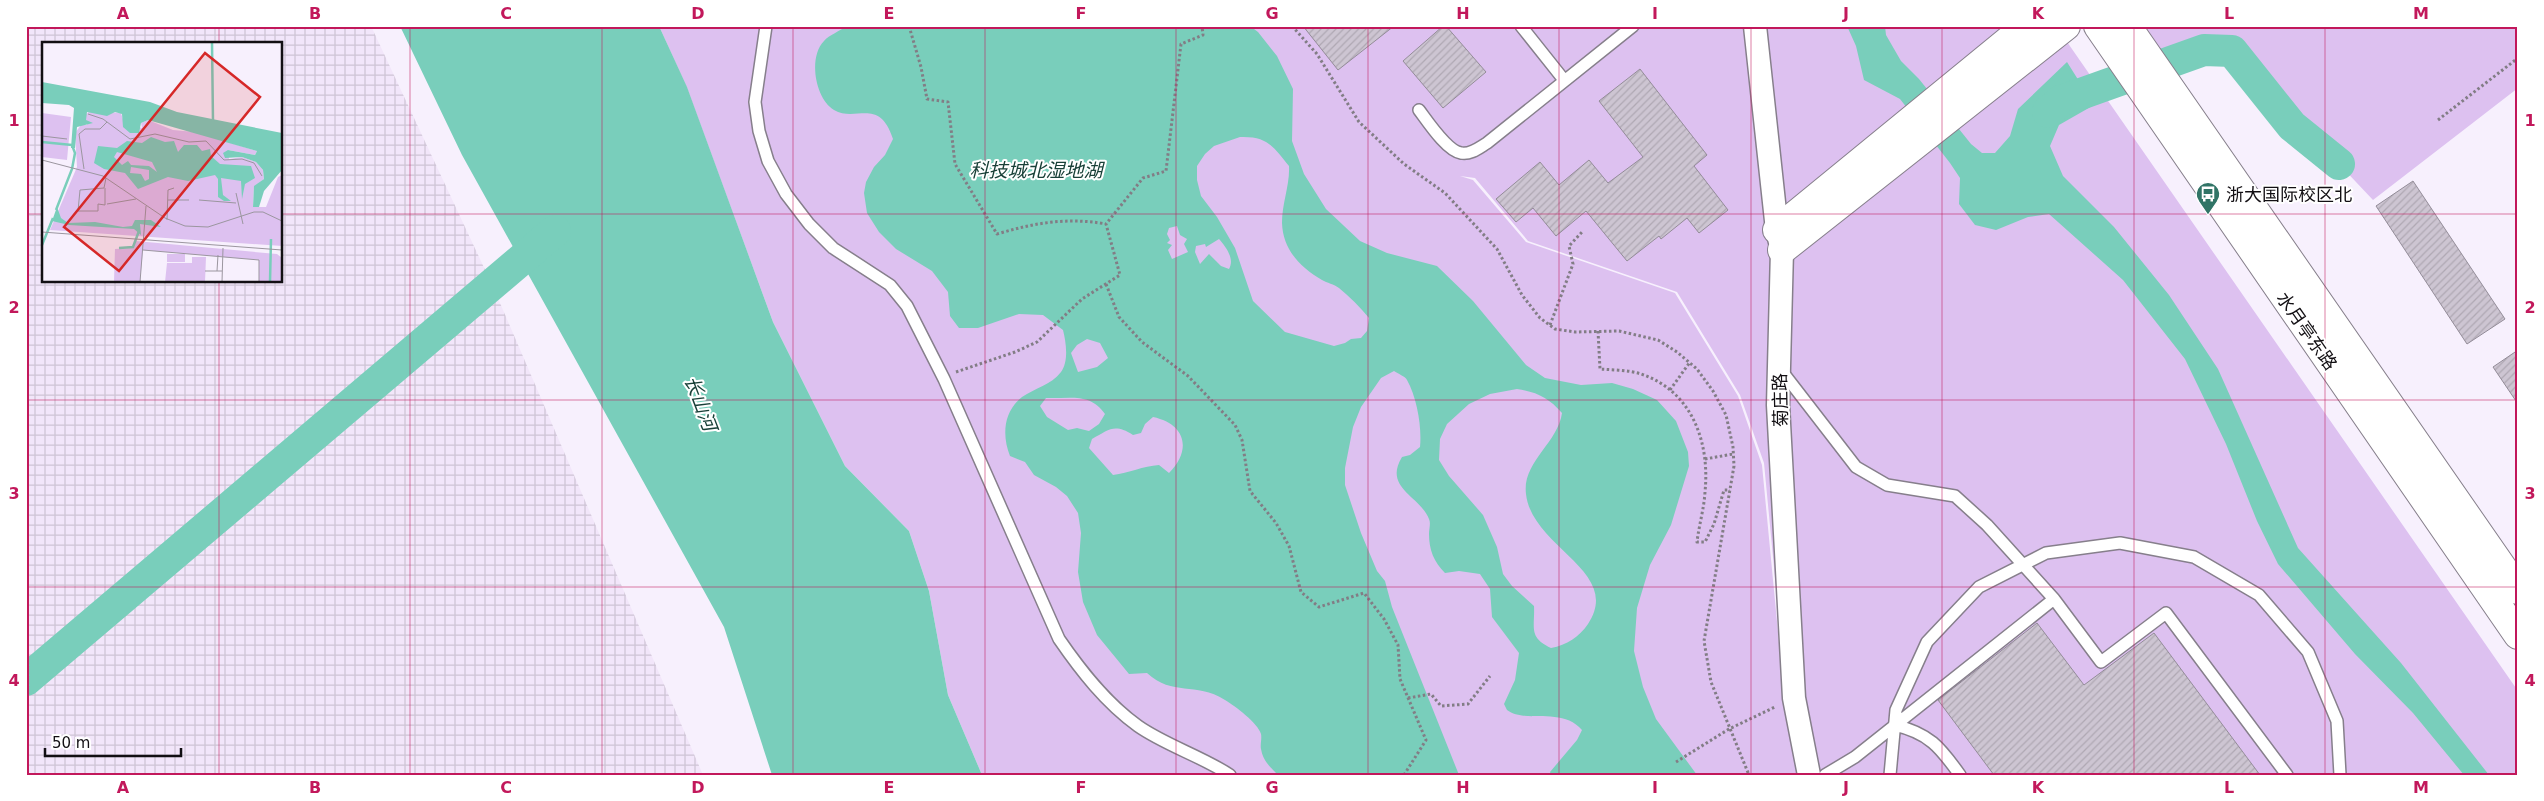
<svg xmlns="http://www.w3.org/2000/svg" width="2544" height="801" font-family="'DejaVu Sans','Noto Sans SC',sans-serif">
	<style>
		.industrial { fill: url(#industrial-grid); fill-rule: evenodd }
		.park { fill: #ddc1f0 }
		.water { fill: #79cebb; fill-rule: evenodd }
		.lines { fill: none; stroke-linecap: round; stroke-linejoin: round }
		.river { stroke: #79cebb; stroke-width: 32 }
		.building { fill: url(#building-hatch); stroke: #938c98 }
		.lane-casing { stroke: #867f8b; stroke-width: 14 }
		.street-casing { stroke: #867f8b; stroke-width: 25 }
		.secondary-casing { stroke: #867f8b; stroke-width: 30 }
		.path { stroke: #827d85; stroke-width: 3; stroke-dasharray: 2.5 2.5; stroke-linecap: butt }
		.lane { stroke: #fff; stroke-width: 11 }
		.street { stroke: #fff; stroke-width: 22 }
		.secondary { stroke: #fff; stroke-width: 28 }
		.grid { fill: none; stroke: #c2185b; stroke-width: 1; stroke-opacity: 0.55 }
		.labels { text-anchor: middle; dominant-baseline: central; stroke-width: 4; stroke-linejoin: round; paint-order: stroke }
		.poi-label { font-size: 18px; fill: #120f13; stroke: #fff; text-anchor: start }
		.street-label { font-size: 18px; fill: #120f13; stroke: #fff }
		.water-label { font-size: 19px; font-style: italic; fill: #194038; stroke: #fff }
		.inset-river { fill: none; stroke: #79cebb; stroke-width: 2.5 }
		.inset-road { fill: none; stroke: #9b969f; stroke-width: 1 }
		.view { fill: #d62828; fill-opacity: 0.15; stroke: #d62828; stroke-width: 2.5 }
		.inset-edge { fill: none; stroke: #120f13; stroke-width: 2.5 }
		.neatline { fill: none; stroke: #c2185b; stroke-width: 2 }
		.grid-label { font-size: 16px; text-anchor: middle; font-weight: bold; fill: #c2185b }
	</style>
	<defs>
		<pattern id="industrial-grid" width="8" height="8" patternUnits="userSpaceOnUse" patternTransform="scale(1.25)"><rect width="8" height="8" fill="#f2e6fa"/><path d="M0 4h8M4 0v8" fill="none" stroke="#cec4d5"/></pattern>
		<pattern id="building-hatch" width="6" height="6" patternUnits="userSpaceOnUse" patternTransform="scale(1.25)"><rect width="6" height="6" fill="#cdc5d2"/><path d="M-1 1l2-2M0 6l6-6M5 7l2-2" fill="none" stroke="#afa8b3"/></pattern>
	</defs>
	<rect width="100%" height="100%" fill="#f7f0fd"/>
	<path class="industrial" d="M26,26H371L494,289L703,775H26ZM44,44H281V281H44Z"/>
	<path class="park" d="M659,26H2056L2518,691V775H1812L1786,693L1764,463L1740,395L1677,292L1528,241L1475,178L1460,176L1473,180L1526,242L1675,293L1738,396L1762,465L1784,695L1810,775H982L948,695L929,591L909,531L845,466L773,322L687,88Z
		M2127,26H2518V88L2373,200L2339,164L2246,48L2214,38L2152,62Z"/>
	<path class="water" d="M400,26H659L687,87L773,322L845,466L909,531L929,591L948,695L982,775H772L724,627L462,155Z
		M847,26H1250L1258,32L1277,56L1293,89L1292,141L1304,174L1326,209L1360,241L1387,253L1437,266L1473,301L1526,365L1545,378L1581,385L1612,383L1633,389L1657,400L1676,421L1688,452L1689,466L1671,525L1650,565L1637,608L1634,651L1643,687L1656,719L1697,775H1551L1550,772L1577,740L1582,730C1562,706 1525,724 1507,710L1504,704L1515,680L1519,653L1492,617L1490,589L1480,574L1459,571L1445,573C1434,562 1429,550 1429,534C1429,529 1431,523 1429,519C1420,496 1383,488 1402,457L1410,455L1420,447C1422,427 1417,398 1407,380C1405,376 1398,374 1394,371L1381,378L1361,407L1353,427L1345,468V485L1361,533L1377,571L1385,581L1392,607L1459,775H1278C1270,767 1263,761 1261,749C1260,745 1262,739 1261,734C1258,723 1235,706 1225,700C1195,681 1173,697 1147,673L1129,674L1097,635L1083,602L1078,572L1081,533L1078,513L1067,496L1056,487L1034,475L1025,462L1010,456C1002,436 1003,412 1022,397C1035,388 1051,385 1061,372C1069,361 1066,342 1063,330L1043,315L1019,314L978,328H959L950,316L948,292L932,271L896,249L879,232L867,213L864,193L866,182L874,167L885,155L893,139C879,96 856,123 834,110C815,99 808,57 824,41C829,35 840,31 847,26ZM1240,137C1267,136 1273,146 1289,166C1290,185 1282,203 1282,223C1283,250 1300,267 1322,280C1327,283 1334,284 1339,288C1350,297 1360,307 1369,318L1367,331L1361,338L1351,339L1345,343L1334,346L1285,332L1253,301L1235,248L1217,217L1201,196L1197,180V166L1205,154L1214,146ZM1177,226L1180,235L1187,239L1184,244L1188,252L1172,259L1168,250L1172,245L1167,243L1170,240L1167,234L1169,228ZM1219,239C1226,247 1235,259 1229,269L1221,266L1209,254L1200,264L1195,252L1196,246L1205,244L1206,247ZM1087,339L1100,343L1108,358L1097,367L1078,372L1071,353L1077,345ZM1517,389C1537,392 1549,398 1562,413C1558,443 1522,462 1526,494C1532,548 1623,571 1588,624C1579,637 1567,645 1551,648C1528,637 1535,628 1534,606L1512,586L1503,574L1497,547L1483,515L1449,476L1439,460L1440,439L1447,424L1469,404L1490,394ZM1046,398C1069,399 1090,392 1105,414L1099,424L1089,431L1077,428L1068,430L1047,417L1040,406ZM1153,417C1186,424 1192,450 1169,473L1159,465C1143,466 1129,473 1113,475L1089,448L1092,439C1109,430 1114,423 1133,435L1141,433L1145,424Z
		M1847,26H1885L1886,35L1901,61L1919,79L1971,144L1982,153H1995L2010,136L2018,109L2067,62L2094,105L2059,125L2050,146L2063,176L2114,227L2169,295L2218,369L2298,548L2401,663L2489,775H2464L2413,713L2355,654L2278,564L2257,521L2226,444L2185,359L2123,280L2049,214L2028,217L1996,230L1975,225L1959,204L1960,178L1950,163L1900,99L1864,80L1856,46Z"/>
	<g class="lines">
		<path class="river" d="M2048,112L2061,101L2204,50L2232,51L2292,126L2339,164
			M26,680L555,231"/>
	</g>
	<path class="building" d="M1303,26H1394L1338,70Z
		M1443,26H1446L1486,72L1443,108L1403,61Z
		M1640,69L1707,155L1694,166L1728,210L1699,233L1687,218L1661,239L1659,236L1627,261L1586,211L1556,236L1533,208L1516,222L1496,199L1540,162L1559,185L1589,160L1608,183L1643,157L1599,101Z
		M2413,181L2505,319L2467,344L2376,206Z
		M2518,350V404L2493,367Z
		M2037,623L2084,685L2154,633L2260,775H1994L1938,700Z"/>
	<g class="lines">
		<g class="lane-casing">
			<path id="lane" d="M766,26L755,102L759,131L768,161L786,194L809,224L833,248L890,285L907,306L944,379L1059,639C1081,671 1106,703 1138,726C1165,745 1201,756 1230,775
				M1521,26L1564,80
				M1419,110C1428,122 1447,151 1461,153C1471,155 1480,147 1487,143L1633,26
				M1781,370L1856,467L1887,485L1955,496L1987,525L2054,599
				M1894,725C1929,733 1940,747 1960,775
				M1825,775L1855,757L2054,599L2101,662L2166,613L2287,775
				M1890,775L1896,710L1927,642L1979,587L2046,553L2120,543L2194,557L2259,595L2308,652L2337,721L2340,775"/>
		</g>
		<g class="street-casing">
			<path id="street" d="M1755,26L1777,230L1782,250L1778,405L1794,698L1809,775"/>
		</g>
		<g class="secondary-casing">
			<path id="secondary" d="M2098,26L2518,635
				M2127,26L2518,590
				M1777,230L2026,26
				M1782,250L2066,26"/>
		</g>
		<path class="path" d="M909,26L921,67L927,99L948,102L955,164L997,234C1034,223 1067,217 1106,224
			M1292,26L1317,54L1359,122L1404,164L1445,193L1497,249L1522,295L1540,318L1555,329L1575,332L1619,331L1658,340L1677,352L1697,369L1713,391L1726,415L1733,447L1734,466L1704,641L1711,682L1749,775
			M2438,120L2518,58
			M1106,284L1119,317L1142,342L1188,376L1235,425L1242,440L1250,491L1276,523L1289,546L1301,592L1319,607L1364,593L1384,619L1398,645L1400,679L1426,740L1404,775
			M1550,325L1573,264L1569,246L1582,232
			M1598,331L1600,369C1613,370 1629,370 1641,374C1692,391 1710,442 1705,492C1704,509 1699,525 1697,542H1705L1714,524L1724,490H1730
			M956,372L1015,352L1037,342L1082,299L1120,275L1106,224L1143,178L1166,171L1181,44L1203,35L1202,26
			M1670,390L1690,362
			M1705,459L1733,454
			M1408,698L1431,694L1441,706L1468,704L1490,676
			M1676,762L1729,729L1775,707"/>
		<use href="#lane" class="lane"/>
		<use href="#street" class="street"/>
		<use href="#secondary" class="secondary"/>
	</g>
	<path class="grid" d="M219,26V44M410,26V775M602,26V775M793,26V775M985,26V775M1176,26V775M1368,26V775M1559,26V775M1751,26V775M1942,26V775M2134,26V775M2325,26V775M26,214H44M281,214H2518M219,281V775M26,400H2518M26,587H2518"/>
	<defs>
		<g id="bus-pin" transform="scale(1.25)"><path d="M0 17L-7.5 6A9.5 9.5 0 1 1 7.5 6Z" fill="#307466" stroke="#fff"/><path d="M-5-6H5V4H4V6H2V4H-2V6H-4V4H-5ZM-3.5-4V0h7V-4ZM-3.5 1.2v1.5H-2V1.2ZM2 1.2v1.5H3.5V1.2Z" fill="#fff"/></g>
	</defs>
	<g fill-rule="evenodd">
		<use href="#bus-pin" x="2208" y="194"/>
	</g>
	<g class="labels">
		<g class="poi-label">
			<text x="2226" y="194">浙大国际校区北</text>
		</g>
		<g class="street-label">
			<text transform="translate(2307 331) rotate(55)">水月亭东路</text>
			<text transform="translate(1780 400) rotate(-91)">菊庄路</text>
		</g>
		<g class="water-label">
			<text x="1036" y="170">科技城北湿地湖</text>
			<text transform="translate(701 403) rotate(69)">长山河</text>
		</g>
	</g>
	<g transform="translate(42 42)">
		<rect width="240" height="240" fill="#f7f0fd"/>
		<path d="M48,69L64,73L68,70L79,71L82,81L100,86L99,81L106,78L131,88L153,90L215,109L213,113L186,108L187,117L200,115L214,120L221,128L222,137L212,145L211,165H224L236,135L240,133V204L8,188L35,125L33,91L39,83H45L43,73ZM0,71L29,75L25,118L0,115ZM94,199L235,212L240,216V240H217V218L101,208L98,240H72L73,207L90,206ZM125,212H143V220H125ZM150,215H164L163,240H123L125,221H150Z" fill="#ddc1f0"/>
		<path d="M0,40L108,60L135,70L240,91V128L222,149L217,165H211L212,144L222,137L221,128L214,120L200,115L183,116L181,111L186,108L213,113L215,109L106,78L99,81L97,91H88L81,85L80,72L73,70L65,74L45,70L44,78L51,81L35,85L33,106H29L32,66L27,63L0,61ZM109,95L123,100L132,99L136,110L142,103H155L160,109L168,107L169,114L178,122L209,124L213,136L203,142L200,157L199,139L179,136L181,153L189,159H182L176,155V137L173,133L146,139L126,135L96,147L83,131L62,127L52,121L56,104L75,106L85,99L100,101ZM75,110L110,120L115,130L107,124L89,123L86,119L80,123L72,115ZM89,125L107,128V137L103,139L99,132L88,131ZM15,165L19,176L26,181L53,180L81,185L90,184L93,178H109L119,185L98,182L99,193L92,187L27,183L10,179Z" fill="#79cebb" fill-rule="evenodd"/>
		<path class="inset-river" d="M170,0L171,80M0,100L30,103M14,168L30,127L33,111L30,103M0,203L11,176M77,206L91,205L97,189M228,240L229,197"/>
		<path class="inset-road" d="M46,72L61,77L88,97L113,92L147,100L164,99L182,118L200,117L212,121L220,134M0,94L25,97M0,118L61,134L123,176L143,184L166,185L212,170H221L240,179M42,127L37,92L43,87H58L65,80M63,146V163L56,162V169H36L38,148L62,146L64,136M194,151L201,182M126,158H147M157,158L194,161M65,162L94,157M125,178L126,148L132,146M0,190L240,208M101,208L217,218V240M163,229H180M175,229L176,213M98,240L104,164M180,240L181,206"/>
		<path class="view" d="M163,11L218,55L77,229L22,185Z"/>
		<rect width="240" height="240" class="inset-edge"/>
	</g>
	<rect width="2544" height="801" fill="none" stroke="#ffffff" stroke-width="55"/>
	<path d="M45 748v8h136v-8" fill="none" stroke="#120f13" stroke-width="2.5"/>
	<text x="52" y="748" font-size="15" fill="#120f13" stroke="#ffffff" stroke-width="4" paint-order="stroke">50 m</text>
	<rect x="28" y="28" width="2488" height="746" class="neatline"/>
	<g class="grid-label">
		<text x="123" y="19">A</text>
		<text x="315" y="19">B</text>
		<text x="506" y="19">C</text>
		<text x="698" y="19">D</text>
		<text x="889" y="19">E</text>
		<text x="1081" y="19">F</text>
		<text x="1272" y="19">G</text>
		<text x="1463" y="19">H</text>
		<text x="1655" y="19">I</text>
		<text x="1846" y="19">J</text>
		<text x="2038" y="19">K</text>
		<text x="2229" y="19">L</text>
		<text x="2421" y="19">M</text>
		<text x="14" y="126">1</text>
		<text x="2530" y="126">1</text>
		<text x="14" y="313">2</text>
		<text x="2530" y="313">2</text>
		<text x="14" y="499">3</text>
		<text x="2530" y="499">3</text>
		<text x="14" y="686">4</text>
		<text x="2530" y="686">4</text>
		<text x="123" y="793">A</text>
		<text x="315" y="793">B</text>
		<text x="506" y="793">C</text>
		<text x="698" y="793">D</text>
		<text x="889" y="793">E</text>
		<text x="1081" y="793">F</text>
		<text x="1272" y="793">G</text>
		<text x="1463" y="793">H</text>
		<text x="1655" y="793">I</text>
		<text x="1846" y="793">J</text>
		<text x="2038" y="793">K</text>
		<text x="2229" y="793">L</text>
		<text x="2421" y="793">M</text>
	</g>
</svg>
